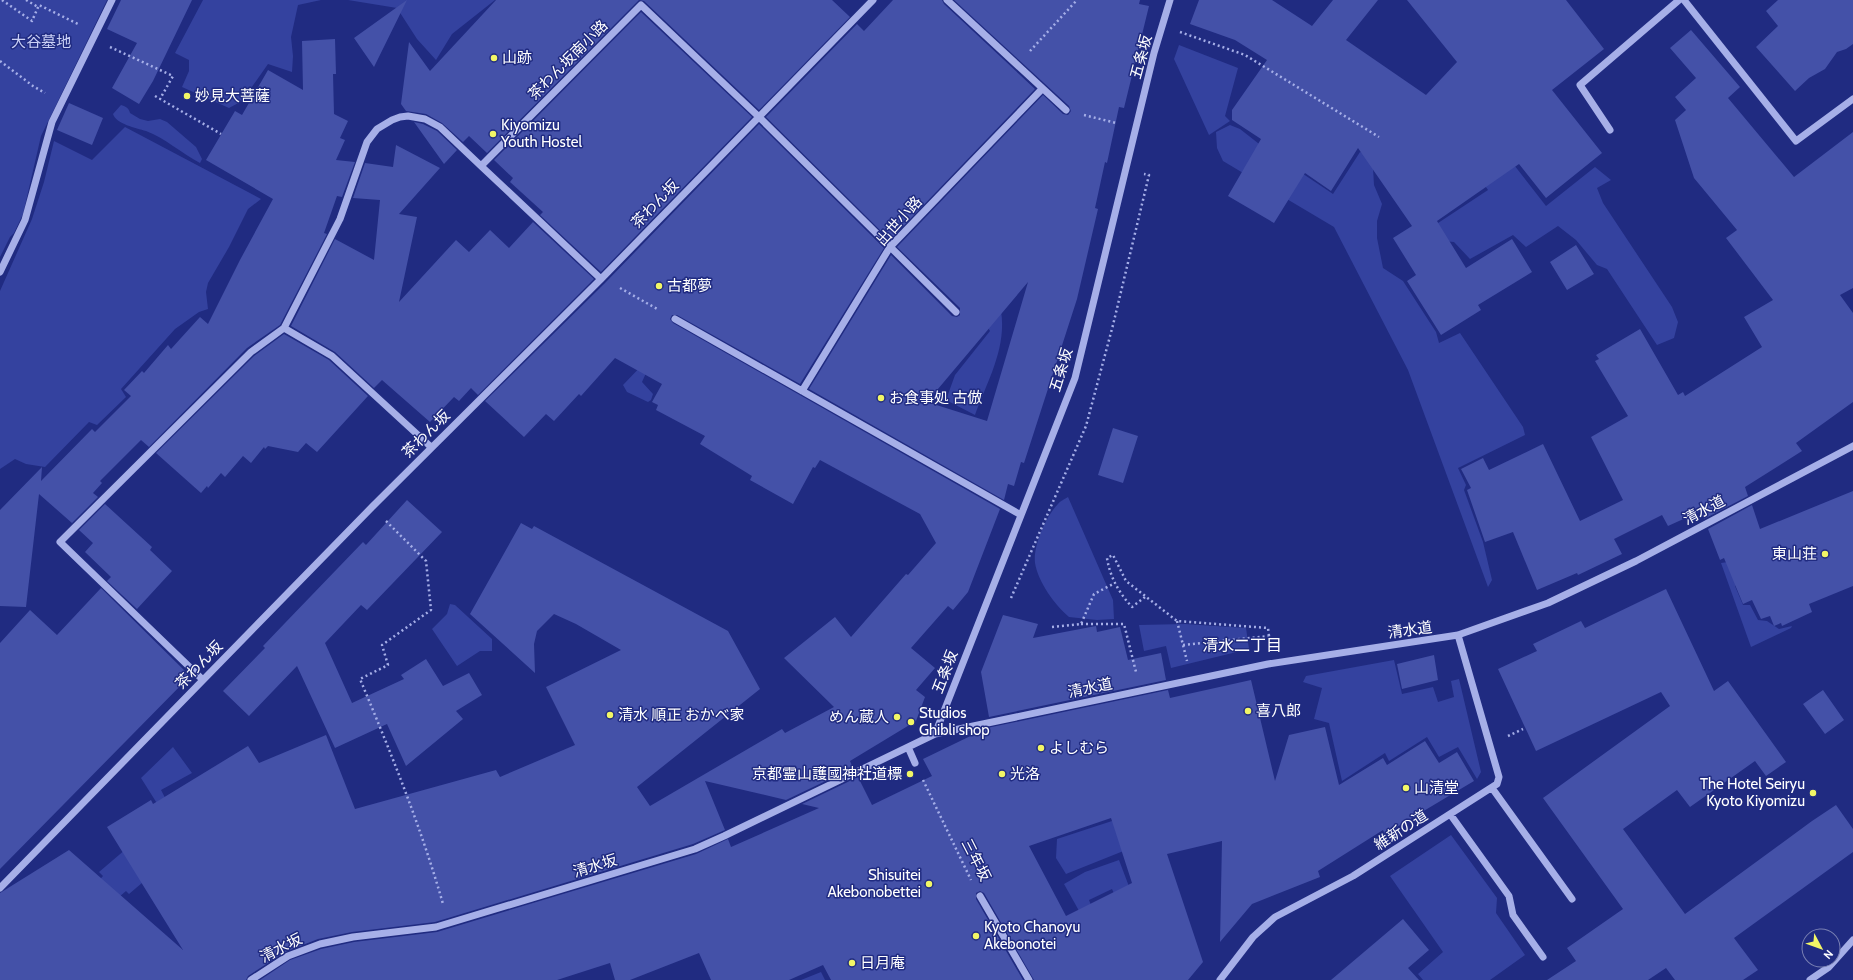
<svg xmlns="http://www.w3.org/2000/svg" width="1853" height="980" font-family="Cabin,'Noto Sans JP',sans-serif">
	<style>
		.green { fill: #34429f }
		.building { fill: #4451a8; fill-rule: evenodd }
		.lines { fill: none; stroke-linecap: round; stroke-linejoin: round }
		.path { stroke: #a6afe8; stroke-width: 2.5; stroke-dasharray: 2 3; stroke-linecap: butt }
		.minor { stroke: #a6afe8; stroke-width: 7 }
		.poi-dot { fill: #f2f666; stroke: #202b81; stroke-width: 1.5 }
		.labels { text-anchor: middle; dominant-baseline: central; stroke-width: 3; stroke-linejoin: round; paint-order: stroke }
		.park-label { font-size: 15px; fill: #cad0f6; stroke: #202b81 }
		.street-label { font-size: 15px; fill: #fff; stroke: #202b81 }
		.poi-label { font-size: 15px; fill: #fff; stroke: #202b81; text-anchor: start }
		.neighbourhood-label { font-size: 16px; fill: #fff; stroke: #202b81 }
	</style>
	<rect width="100%" height="100%" fill="#202b81"/>
	<path class="green" d="M0,0H107L41,136L23,214L14,233L10,237L0,257Z
		M203,0H321L298,5L291,37L293,56L292,72L268,64L242,101L229,108L182,87L189,71V60L175,53Z
		M348,0H495L452,34L436,60L417,39L397,8Z
		M1179,45L1238,68L1225,116L1230,121L1209,135L1174,59Z
		M121,105C125,106 129,108 130,113L140,119L148,121L160,119L167,122L196,147L202,159L200,163C181,153 165,138 146,131C136,128 116,124 113,114Z
		M1475,115L1546,206L1595,167L1611,180L1597,188L1603,203L1672,307L1678,322L1674,338L1657,345L1607,269L1597,265L1576,240L1558,226L1526,247L1513,235L1470,259L1454,242L1443,241L1432,227L1488,190L1461,150Z
		M1230,125L1240,129L1263,147L1333,194L1360,152L1369,154L1373,168L1374,185L1382,204L1377,221V238L1383,268L1403,281L1436,332L1439,343L1460,333L1523,427L1525,435L1458,468L1466,485L1464,490L1483,542L1492,580L1488,587L1408,370L1334,227L1223,161L1217,148L1216,132Z
		M125,127L261,199L248,209L229,247L208,283L206,292L208,309L199,312L175,329L121,389L126,397L97,425L89,422L45,467L26,464L15,459L0,469V291L32,219L44,182L54,141L92,160Z
		M1001,311C1007,348 987,382 975,415L946,400L955,375L990,331L987,326Z
		M654,355L642,382L653,394L651,400L648,402L627,392L623,385L646,361Z
		M1068,497L1113,600L1114,619L1097,620L1069,617C1055,605 1038,582 1035,563C1033,546 1046,516 1058,504C1060,501 1065,499 1068,497Z
		M1735,561L1740,581L1735,586L1743,605H1750L1758,620L1767,621L1779,629L1792,626L1791,628L1751,647L1721,563Z
		M450,604L455,605L492,639V651H480L457,666L432,629L447,614Z
		M1185,624L1246,628L1249,649L1171,668L1166,646L1144,651L1139,625Z
		M1394,660L1402,694L1433,687L1438,702L1454,697L1451,681L1459,679L1481,772L1477,779L1458,747L1439,757L1427,737L1389,761L1385,753L1342,781L1329,723L1314,719L1322,688L1303,682L1306,676Z
		M173,747L192,773L161,790L172,811L165,816L141,778Z
		M1164,804L1171,832L1066,874L1056,858L1057,839Z
		M1451,835L1497,898L1496,913L1525,955L1490,980H1423L1418,974L1443,952L1390,876Z
		M126,849L149,877L129,894L126,891L112,903L93,887L103,876L99,872Z
		M1119,860L1136,905L1116,898L1112,889L1089,900L1094,913L1083,918L1064,884L1085,872Z
		M821,972L825,980H801Z"/>
	<path class="building" d="M121,0H192L153,81L139,104L112,88L137,43L107,29Z
		M407,0L374,67L354,38Z
		M496,0H832L850,17L759,110L644,1L639,0L487,153L469,136L463,142L442,123L426,114L406,111L401,104L409,42L430,71Z
		M893,0H942L944,4L1035,89L890,240L766,117L857,24L864,31Z
		M954,0H1140L1139,4L1149,6L1124,108L1119,107L1107,163L1105,162L1095,208L1098,209L1077,299L1024,463L1021,462L1014,486L1008,484L1004,500L809,389L891,255L952,316L957,317L960,315V308L897,247L1043,95L1063,114L1068,115L1071,111L1069,106ZM1028,282L987,421L927,402Z
		M1199,0H1272L1312,26L1333,0H1378L1346,40L1426,95L1457,62L1407,0H1566L1604,49L1552,90L1602,153L1546,198L1519,164L1437,221L1466,268L1512,239L1532,272L1478,305L1481,310L1441,335L1407,281L1416,275L1393,238L1412,226L1358,148L1331,191L1305,173L1274,223L1228,196L1261,139L1232,120V110L1267,60L1235,40L1190,24Z
		M1778,0H1853V44L1846,49L1837,52L1825,69L1809,78L1795,91L1756,47L1778,26L1766,11Z
		M641,12L752,117L601,272L540,215L543,212L510,182L513,178L494,160Z
		M1691,30L1740,87L1728,98L1794,177L1853,132V288L1840,295L1853,313V402L1796,443L1802,451L1745,487L1748,496L1704,519L1701,511L1668,526L1662,515L1614,539L1622,554L1578,575L1577,573L1537,590L1513,532L1485,542L1467,490L1471,488L1461,469L1483,458L1489,470L1543,444L1580,521L1623,500L1591,437L1628,416L1595,361L1599,359L1596,355L1640,329L1678,395L1683,392L1685,396L1762,347L1744,317L1773,300L1726,238L1737,230L1694,178L1675,120L1686,110L1675,97L1696,78L1670,48Z
		M335,39L336,74H333L334,114L348,121L340,138L345,140L336,160L355,162L342,197L337,196L324,233L327,234L280,325L247,348L149,447L141,440L100,481L102,483L93,493L98,497L72,523L39,494L26,607L0,606V510L42,467L41,481L92,429L95,432L131,396L124,390L142,371L144,373L168,345L171,349L200,317L208,324L240,260L273,199L206,160L235,111L242,115L268,70L303,90L302,41Z
		M69,103L103,118L92,145L57,130Z
		M414,122L423,124L437,131L457,150L444,164Z
		M759,124L884,248L800,384L677,315H672L670,319L673,323L1000,509L968,592L953,610L948,606L911,648L935,668L916,690L925,697L916,721L850,761L853,768L786,800L705,781L725,830L693,844L435,922L352,932L318,939L285,952L248,976L246,980H0V893L69,850L183,950L107,827L151,800L153,804L248,746L259,763L326,735L355,809L496,770L500,777L575,745L546,687L621,650L576,624L554,614L537,631L534,644L535,673L470,614L521,523L532,529L534,526L728,631L760,689L637,787L650,806L782,729L785,733L834,707L784,658L835,617L851,637L906,574L908,575L936,543L920,514L820,460L815,468L813,467L793,504L750,480L752,476L700,444L705,436L656,410L658,405L652,402L662,384L615,358L581,396L579,394L554,421L546,414L524,437L485,401L605,283Z
		M396,145L440,168L399,214L417,217L399,302L456,240L469,252L490,230L509,248L533,222L594,279L478,395L471,388L459,401L454,397L430,422L382,380L374,388L335,352L291,326L335,239L374,260L380,200L353,198L365,163L393,167Z
		M1576,245L1594,274L1567,290L1550,262Z
		M284,334L329,360L368,396L317,452L306,443L298,452L268,446L265,449L264,447L251,463L243,456L225,477L221,473L208,488L207,486L201,493L156,453L254,356Z
		M1113,428L1138,436L1123,483L1098,475Z
		M1853,491V586L1809,604L1812,612L1782,626L1781,623L1774,626L1770,616L1761,619L1752,600L1743,604L1724,558L1720,560L1708,529L1752,505L1760,529Z
		M407,500L442,532L367,610L361,605L325,643L352,703L404,679L401,675L426,659L443,686L469,673L482,695L456,711L463,719L406,766L387,724L335,748L297,666L249,716L223,691L265,648L263,646L285,623L363,542L366,545Z
		M105,504L152,547L150,550L172,571L137,609L107,581L111,577L85,552L93,543L79,530Z
		M101,588L190,676L0,869V643L30,610L57,635Z
		M1666,589L1714,691L1728,681L1786,762L1766,776L1755,761L1690,807L1677,790L1623,829L1685,914L1812,821L1836,805L1853,829V852L1734,938L1758,970L1743,980H1675L1666,968L1648,980H1547L1576,961L1567,948L1623,909L1543,798L1670,706L1661,692L1536,751L1498,669L1537,651L1533,644L1581,621L1585,628Z
		M1003,615L1038,624L1033,638L1096,626L1097,632L1120,627L1128,660L1161,653L1166,680L989,717L981,672Z
		M1434,655L1438,680L1402,689L1397,664Z
		M1251,680L1275,781L1289,735L1325,727L1339,785L1383,758L1387,765L1425,741L1439,763L1457,752L1474,781L1385,834L1383,830L1318,871L1320,877L1252,904L1220,942L1222,841L1167,854L1203,962L1188,980H1034L984,893L980,891L976,893V899L1023,980H831L823,965L789,980H711L699,953L630,980H615L610,963L557,980H260L290,960L321,949L354,942L437,932L696,854L728,839L731,847L819,808L802,804L858,777L872,805L932,776L923,759L987,728L1168,690L1170,698ZM1111,818L1132,883L1066,916L1029,846Z
		M1823,690L1844,720L1825,734L1803,704Z
		M1403,919L1429,950L1408,968L1419,980H1331Z"/>
	<g class="lines">
		<path class="path" d="M2,0L32,21L39,5L78,24
			M26,0L38,7
			M1180,32L1245,55L1379,137
			M110,47L173,76L160,99
			M1030,51L1077,0
			M0,61L33,86L45,93
			M155,96L221,134
			M1084,115L1116,123
			M620,288L659,310
			M386,521L426,561L431,610L382,645L388,665L360,679C391,753 421,827 443,904
			M1145,597L1132,607C1119,593 1110,577 1107,558L1113,555L1126,581L1177,621L1268,628L1269,636
			M1011,598L1086,426L1113,325L1149,175L1144,174
			M1177,621L1187,661
			M1081,624H1124L1136,672
			M1052,627L1081,624L1094,594L1115,583
			M1183,645L1269,636L1270,644
			M1508,736L1523,729
			M923,780L971,880"/>
		<path class="minor" d="M947,0L1066,110
			M1684,0L1796,141L1853,99
			M1610,130L1580,85L1679,0
			M0,272L25,220L52,122L112,0
			M601,279L481,166L641,5L758,116L956,312
			M675,319L1021,515
			M284,328L332,356L431,447
			M802,391L890,247L1042,89
			M203,680L60,542L251,352L284,328L340,219L367,142L377,129L392,120L400,117L408,116L425,119L440,127L481,166
			M935,734L1075,378L1154,53L1170,0
			M908,747L915,763
			M1492,788L1572,899
			M1450,814L1509,896L1513,915L1543,957
			M0,888L372,507L601,279L873,0
			M980,896L1029,980
			M251,980L288,956L320,944L353,937L436,927L695,849L724,836L935,734L1268,664L1458,635L1548,603L1636,561L1853,446
			M1220,980L1253,937L1275,917L1353,876L1497,784L1499,777L1458,635
			M1810,980L1829,967L1853,940"/>
	</g>
	<g class="poi-dot">
		<circle cx="494" cy="58" r="4"/>
		<circle cx="187" cy="96" r="4"/>
		<circle cx="493" cy="134" r="4"/>
		<circle cx="659" cy="286" r="4"/>
		<circle cx="881" cy="398" r="4"/>
		<circle cx="1825" cy="554" r="4"/>
		<circle cx="1248" cy="711" r="4"/>
		<circle cx="610" cy="715" r="4"/>
		<circle cx="897" cy="717" r="4"/>
		<circle cx="911" cy="722" r="4"/>
		<circle cx="1041" cy="748" r="4"/>
		<circle cx="910" cy="774" r="4"/>
		<circle cx="1002" cy="774" r="4"/>
		<circle cx="1406" cy="788" r="4"/>
		<circle cx="1813" cy="793" r="4"/>
		<circle cx="929" cy="884" r="4"/>
		<circle cx="976" cy="936" r="4"/>
		<circle cx="852" cy="963" r="4"/>
	</g>
	<g class="labels">
		<g class="park-label">
			<text x="41" y="42">大谷墓地</text>
		</g>
		<g class="street-label">
			<text transform="translate(1141 57) rotate(-75)">五条坂</text>
			<text transform="translate(568 60) rotate(-45)">茶わん坂南小路</text>
			<text transform="translate(655 204) rotate(-46)">茶わん坂</text>
			<text transform="translate(899 221) rotate(-48)">出世小路</text>
			<text transform="translate(1061 370) rotate(-73)">五条坂</text>
			<text transform="translate(426 434) rotate(-45)">茶わん坂</text>
			<text transform="translate(1704 510) rotate(-28)">清水道</text>
			<text transform="translate(1410 630) rotate(-8)">清水道</text>
			<text transform="translate(199 665) rotate(-46)">茶わん坂</text>
			<text transform="translate(945 672) rotate(-69)">五条坂</text>
			<text transform="translate(1090 688) rotate(-12)">清水道</text>
			<text transform="translate(1401 830) rotate(-33)">維新の道</text>
			<text transform="translate(976 860) rotate(63)">三年坂</text>
			<text transform="translate(595 866) rotate(-17)">清水坂</text>
			<text transform="translate(281 948) rotate(-27)">清水坂</text>
		</g>
		<g class="poi-label">
			<text x="502" y="58">山跡</text>
			<text x="195" y="96">妙見大菩薩</text>
			<text x="501" y="125">Kiyomizu<tspan x="501" dy="17">Youth Hostel</tspan></text>
			<text x="667" y="286">古都夢</text>
			<text x="889" y="398">お食事処 古倣</text>
			<text x="1817" y="554" text-anchor="end">東山荘</text>
			<text x="1256" y="711">喜八郎</text>
			<text x="919" y="713">Studios<tspan x="919" dy="17">Ghibli shop</tspan></text>
			<text x="618" y="715">清水 順正 おかべ家</text>
			<text x="889" y="717" text-anchor="end">めん蔵人</text>
			<text x="1049" y="748">よしむら</text>
			<text x="902" y="774" text-anchor="end">京都霊山護國神社道標</text>
			<text x="1010" y="774">光洛</text>
			<text x="1805" y="784" text-anchor="end">The Hotel Seiryu<tspan x="1805" dy="17">Kyoto Kiyomizu</tspan></text>
			<text x="1414" y="788">山清堂</text>
			<text x="921" y="875" text-anchor="end">Shisuitei<tspan x="921" dy="17">Akebonobettei</tspan></text>
			<text x="984" y="927">Kyoto Chanoyu<tspan x="984" dy="17">Akebonotei</tspan></text>
			<text x="860" y="963">日月庵</text>
		</g>
		<g class="neighbourhood-label">
			<text x="1242" y="645">清水二丁目</text>
		</g>
	</g>
	<g transform="translate(1821 948) rotate(131)"><circle r="19" fill="#202b81" stroke="#7980b3"/>
	<path d="M0-3L7 15L0 10L-7 15Z" fill="#f2f666"/>
	<text y="-6" font-size="11" font-weight="bold" text-anchor="middle" fill="#ffffff">N</text>
	</g>
</svg>
